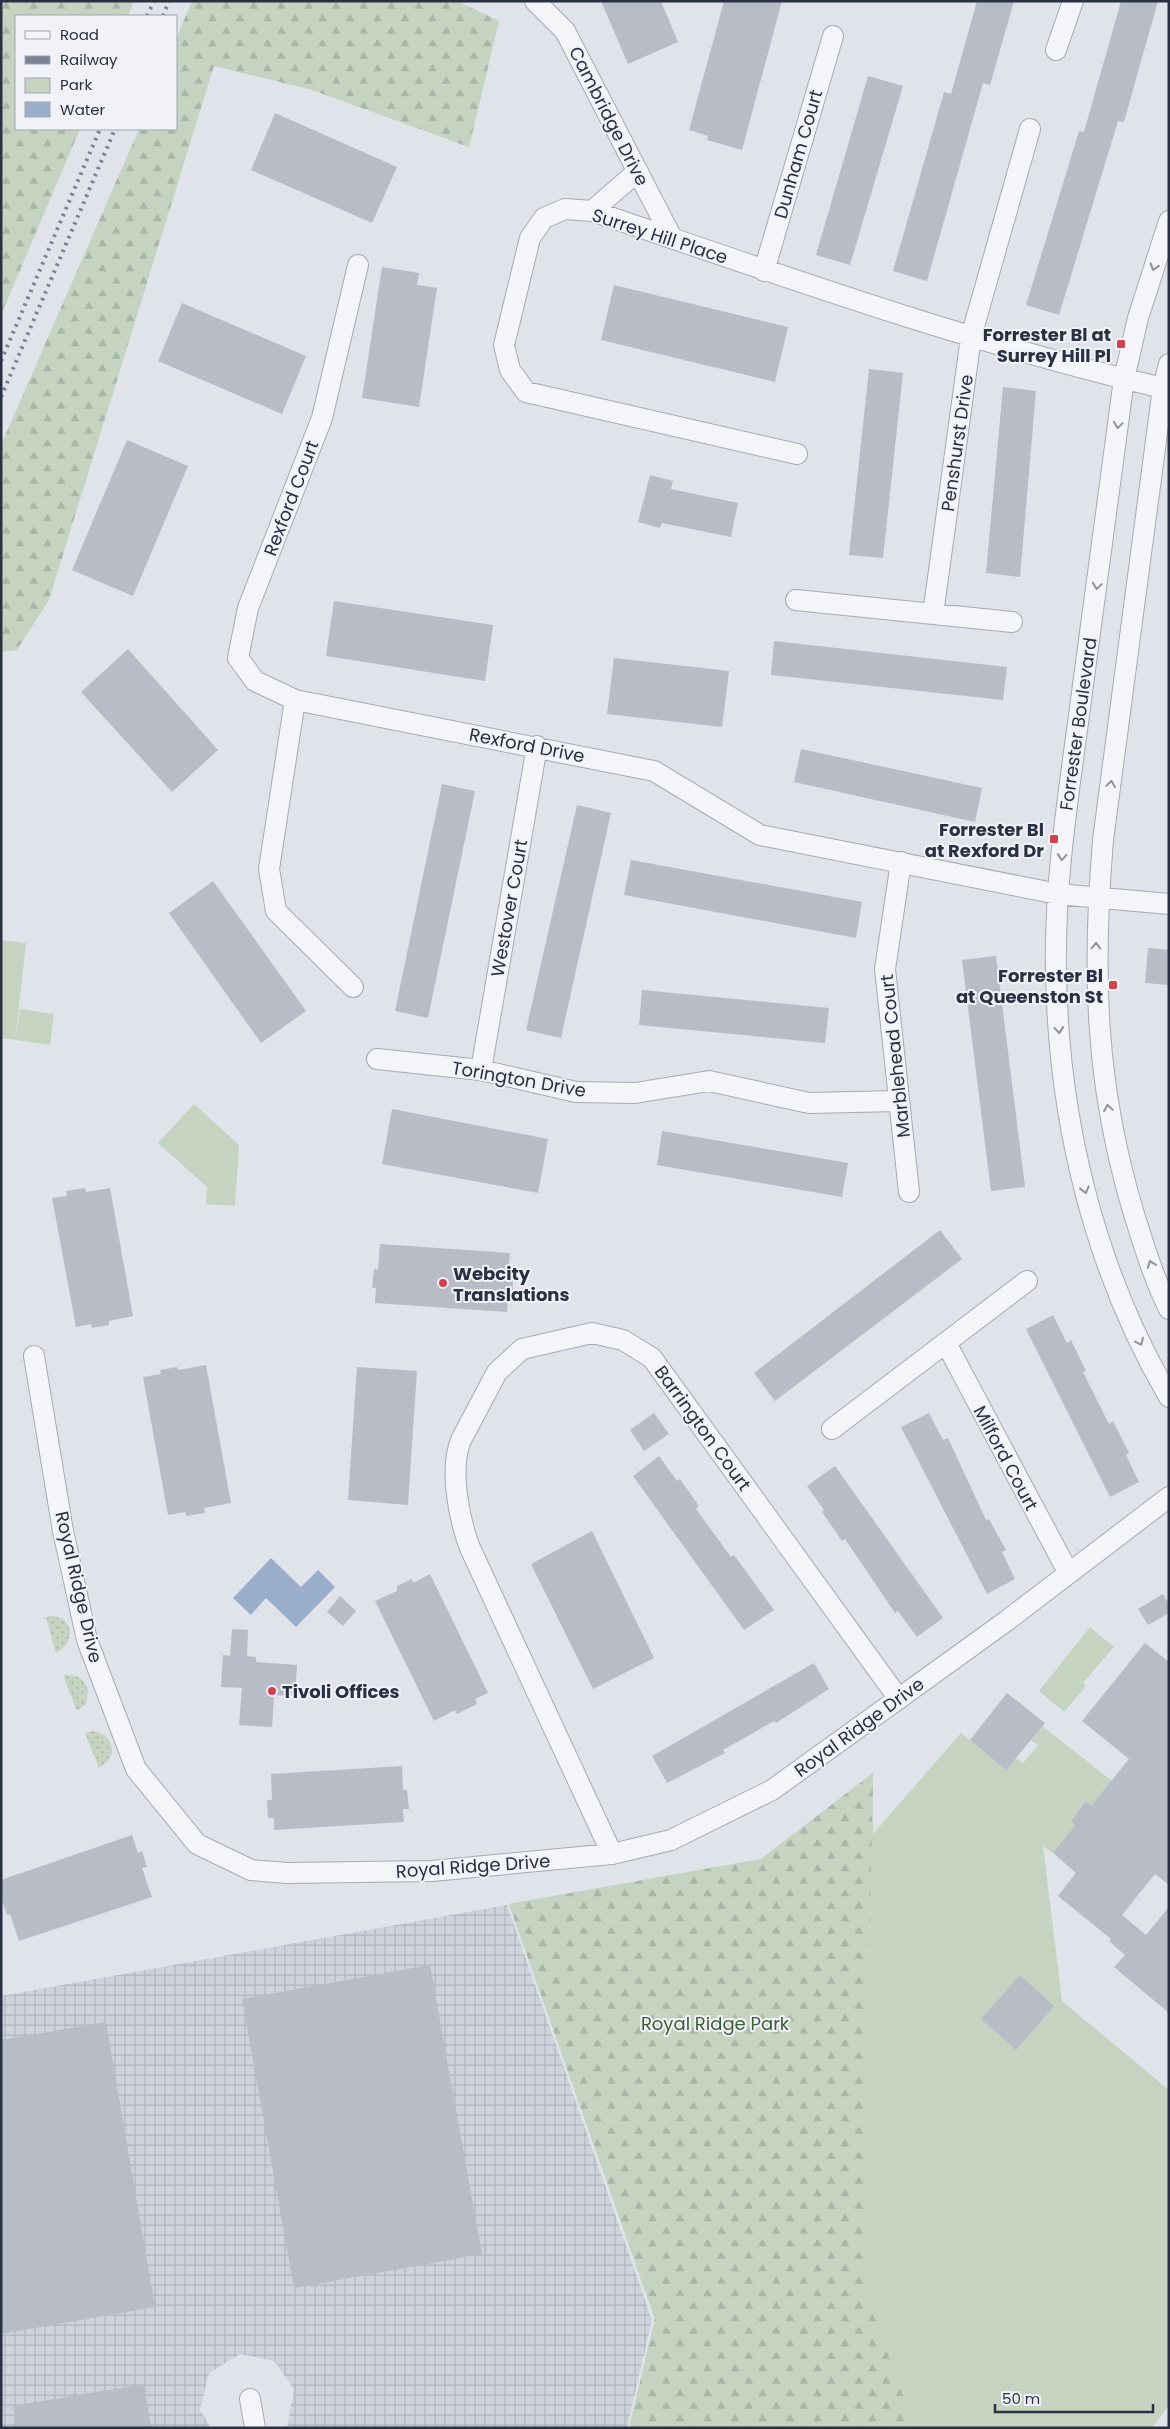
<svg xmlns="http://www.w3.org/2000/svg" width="1170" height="2429" font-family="Poppins,sans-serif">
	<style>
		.industrial { fill: url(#industrial-grid) }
		.green { fill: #c4d4c1 }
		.forest { fill: url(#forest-firs) }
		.garden { fill: url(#garden-dots) }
		.water { fill: #9aaecb }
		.building { fill: #b7bcc7 }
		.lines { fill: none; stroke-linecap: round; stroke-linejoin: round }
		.minor-casing { stroke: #a5aab4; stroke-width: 22 }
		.minor { stroke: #f3f5f8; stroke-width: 20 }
		.rail { stroke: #798194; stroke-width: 4; stroke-dasharray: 2.5 5; stroke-linecap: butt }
		.oneway { stroke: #8e929d }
		.poi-dot { fill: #d2424c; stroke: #f0f2f7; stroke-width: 2 }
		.labels { text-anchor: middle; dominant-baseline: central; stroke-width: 4; stroke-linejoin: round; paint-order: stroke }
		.street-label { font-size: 18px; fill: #283042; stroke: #f0f2f7 }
		.poi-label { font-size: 18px; font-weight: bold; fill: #283042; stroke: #f0f2f7; text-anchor: end }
		.park-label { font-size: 18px; fill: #3a5e35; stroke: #f0f2f7 }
	</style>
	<defs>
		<pattern id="industrial-grid" width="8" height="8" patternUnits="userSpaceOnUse" patternTransform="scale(1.25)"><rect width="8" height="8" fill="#ced2dc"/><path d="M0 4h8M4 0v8" fill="none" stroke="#b1b5be"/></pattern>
		<pattern id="forest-firs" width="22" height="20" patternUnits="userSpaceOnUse" patternTransform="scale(1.25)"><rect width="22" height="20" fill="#c4d4c1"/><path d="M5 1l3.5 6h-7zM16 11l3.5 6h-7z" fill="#a8b6a7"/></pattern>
		<pattern id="garden-dots" width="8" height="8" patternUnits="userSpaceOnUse" patternTransform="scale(1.25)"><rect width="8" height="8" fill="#c4d4c1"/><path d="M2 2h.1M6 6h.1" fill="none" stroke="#a8b6a7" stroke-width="1.8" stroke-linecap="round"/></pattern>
	</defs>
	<rect width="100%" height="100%" fill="#e0e3ea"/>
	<path class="industrial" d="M507,1905L652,2320L627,2428H287L294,2389L274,2361L240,2354L209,2373L200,2410L211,2428H1V1996Z"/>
	<path class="green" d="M1,940L26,943L15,1040L1,1038Z
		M20,1009L54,1014L50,1045L15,1040Z
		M194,1104L239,1145L235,1206L206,1204L207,1187L158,1143Z
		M1090,1627L1114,1647L1083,1683L1086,1686L1064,1712L1039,1691Z
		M1042,1726L1112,1781L1091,1806L1086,1802L1071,1821L1075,1825L1053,1853L1043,1846L1062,2001L1169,2090V2405L1152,2428H629L655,2319L509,1904L761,1859L873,1773V1834L961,1733L1006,1769L1016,1758L1023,1763L1038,1745L1031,1740Z"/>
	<path class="forest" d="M1,1H134L128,16H16V129H80L1,315Z
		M192,1H457L499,21L469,147L309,89L214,66L49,600L17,650L1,652V445L139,129H176V39Z
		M873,1773L863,2286L915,2428H629L655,2319L509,1904L761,1859Z"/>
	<path class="garden" d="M50,1616C74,1616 77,1643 56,1653L46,1618Z
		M63,1675C76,1674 84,1678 88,1690L86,1704L77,1711Z
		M93,1731C115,1735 119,1757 99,1768L85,1733Z"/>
	<path class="water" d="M271,1558L301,1587L318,1570L335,1587L296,1627L266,1598L251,1615L233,1598Z"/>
	<path class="building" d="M601,1H661L678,42L628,64Z
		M724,1H782L742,150L707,140L708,136L689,130Z
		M977,1H1014L990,85L983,83L927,281L893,271L944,92L951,94Z
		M1121,1H1158L1124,122L1118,121L1059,315L1026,305L1079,131L1084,132Z
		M868,76L903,86L850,265L816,255Z
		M275,113L397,167L372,223L251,170Z
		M382,267L419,273L417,285L437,288L419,407L362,398Z
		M614,285L788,327L775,382L601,340Z
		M182,303L306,356L282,414L158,361Z
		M869,369L903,373L883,558L849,555Z
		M1003,387L1036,391L1020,577L986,573Z
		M127,440L188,466L133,596L72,570Z
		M650,475L673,481L671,489L738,503L731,537L662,523L660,528L638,522Z
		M334,601L493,625L485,681L326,656Z
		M774,641L1007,667L1003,700L771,675Z
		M128,649L218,750L172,792L81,692Z
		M614,658L729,671L722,727L607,714Z
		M801,749L982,788L975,822L794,782Z
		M442,784L475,791L428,1018L395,1011Z
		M577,805L611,813L561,1038L526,1030Z
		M631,860L862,902L856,938L624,895Z
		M213,881L306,1011L261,1043L169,913Z
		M1148,948L1169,950V985L1145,983Z
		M996,956L1025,1187L991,1191L962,960Z
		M642,990L829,1008L825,1043L639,1025Z
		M392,1109L548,1139L538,1193L382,1164Z
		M662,1131L848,1163L842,1197L657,1165Z
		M85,1188L86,1192L110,1188L133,1316L109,1321V1325L92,1328L91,1324L76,1327L52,1198L67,1196L66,1191Z
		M940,1230L962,1259L775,1401L754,1373Z
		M380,1244L510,1253L508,1278H513L512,1297H508L507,1312L375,1303L376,1288H372L374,1269L378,1270Z
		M1053,1315L1067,1343L1071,1340L1086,1371L1083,1372L1109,1424L1113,1421L1129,1453L1126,1455L1139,1482L1110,1497L1026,1329Z
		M206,1365L231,1503L204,1508L205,1513L186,1516L185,1512L168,1515L143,1377L161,1374L160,1370L177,1367L178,1370Z
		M357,1367L417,1371L408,1505L348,1500Z
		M654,1413L669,1434L644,1451L630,1430Z
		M929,1413L943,1440L948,1438L986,1520L989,1519L1006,1550L1002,1552L1015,1579L987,1594L901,1427Z
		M659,1456L677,1481L680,1479L699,1506L696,1509L731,1557L734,1555L774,1610L744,1630L633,1476Z
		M835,1466L943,1618L917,1637L898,1611L895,1613L845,1539L842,1541L822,1512L824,1510L807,1486Z
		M592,1531L654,1658L593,1689L531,1564Z
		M430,1574L488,1693L475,1699L477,1704L457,1714L455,1710L434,1721L375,1601L397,1591V1586L412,1579L413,1583Z
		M1163,1594L1169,1604V1613L1148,1625L1138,1609Z
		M340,1596L356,1611L343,1626L327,1612Z
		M232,1629L248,1630L247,1656L256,1657V1662L297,1665L295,1696L274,1695L272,1727L239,1725L242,1688L221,1687L223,1655L230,1656Z
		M1145,1643L1169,1662V1885L1155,1874L1122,1915L1146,1935L1169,1907V2013L1114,1967L1125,1955L1109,1941L1111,1939L1058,1896L1076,1873L1053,1853L1075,1825L1071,1821L1086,1801L1091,1806L1129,1759L1082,1721Z
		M814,1663L829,1689L776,1723L774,1721L723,1750L725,1753L667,1783L652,1756Z
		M1007,1693L1045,1723L1006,1770L970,1740Z
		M402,1766L403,1790H407L409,1809H403L404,1822L274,1830V1818H268L267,1800H272L271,1774Z
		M132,1835L138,1853L142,1851L147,1867L142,1868L152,1897L19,1941L10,1914L7,1915L1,1898V1880Z
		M430,1965L482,2254L294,2288L242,1999Z
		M1020,1975L1054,2006L1016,2050L981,2019Z
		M106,2022L155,2307L1,2334V2040Z
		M144,2384L151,2428H16L13,2406Z"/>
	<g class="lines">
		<g class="minor-casing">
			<path id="minor" d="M535,1L565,31L672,238
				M1056,50L1073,1
				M592,211L638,171
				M1169,221L1138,318L1124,379C1111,481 1097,583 1083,685C1071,780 1054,875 1056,971C1058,1119 1094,1269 1169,1397
				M358,265L322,418L248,608L238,658L255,681L295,700L654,771L760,835L1058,894L1169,904
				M764,271L833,36
				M1169,364L1163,388L1103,840C1092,973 1095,1085 1134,1214C1144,1246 1154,1279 1169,1309
				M797,454L526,392L510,370L504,345L530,238L544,218L565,209L592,211C781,275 969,343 1163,388
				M796,600L1012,622
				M933,614L971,337L1030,129
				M295,700L269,869L276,911L353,987
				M901,862L885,969L909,1192
				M377,1059L481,1070L576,1092L635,1093L709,1081L809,1103L898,1101
				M481,1070L537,746
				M946,1343L1068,1572
				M34,1356L63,1531L87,1640L136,1769L197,1844L251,1870L286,1873L432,1871L612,1854L671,1840L772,1790L1005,1622L1169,1497
				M832,1429L1027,1281
				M612,1854L470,1548C459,1519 449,1469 461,1440L497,1372L522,1349L592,1333L623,1340L652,1358L899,1699
				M250,2399L255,2428"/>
		</g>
		<use href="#minor" class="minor"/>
		<path class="rail" d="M147,16L154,1
			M163,16L169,1
			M1,361L100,129
			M1,397L115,129"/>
	</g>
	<defs><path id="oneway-chevron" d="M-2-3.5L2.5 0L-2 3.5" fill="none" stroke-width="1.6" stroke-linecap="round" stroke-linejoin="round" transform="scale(1.25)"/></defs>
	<g class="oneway">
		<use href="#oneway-chevron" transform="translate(1154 267) rotate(107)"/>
		<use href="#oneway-chevron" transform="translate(1118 425) rotate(98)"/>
		<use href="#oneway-chevron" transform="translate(1097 586) rotate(98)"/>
		<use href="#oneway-chevron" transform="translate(1111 784) rotate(-82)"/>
		<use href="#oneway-chevron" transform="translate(1062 857) rotate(95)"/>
		<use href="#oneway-chevron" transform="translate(1096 946) rotate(-89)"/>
		<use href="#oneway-chevron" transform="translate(1059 1030) rotate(85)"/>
		<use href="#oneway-chevron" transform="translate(1108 1108) rotate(-99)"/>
		<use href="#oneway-chevron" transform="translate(1085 1190) rotate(76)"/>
		<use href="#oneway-chevron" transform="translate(1151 1264) rotate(-110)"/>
		<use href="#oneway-chevron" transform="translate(1140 1342) rotate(64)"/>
	</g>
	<g class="poi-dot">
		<rect x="1116" y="339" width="10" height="10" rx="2.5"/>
		<rect x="1049" y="834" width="10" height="10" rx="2.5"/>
		<rect x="1108" y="980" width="10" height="10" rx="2.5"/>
		<circle cx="443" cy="1283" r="5"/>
		<circle cx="272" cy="1691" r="5"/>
	</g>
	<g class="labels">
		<g class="street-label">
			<text transform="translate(609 116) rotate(63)">Cambridge Drive</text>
			<text transform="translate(798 154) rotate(-74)">Dunham Court</text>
			<text transform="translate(660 236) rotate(18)">Surrey Hill Place</text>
			<text transform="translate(957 443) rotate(-82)">Penshurst Drive</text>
			<text transform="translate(291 498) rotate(-69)">Rexford Court</text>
			<text transform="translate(1078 724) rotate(-82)">Forrester Boulevard</text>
			<text transform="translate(527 745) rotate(11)">Rexford Drive</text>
			<text transform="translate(509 908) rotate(-80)">Westover Court</text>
			<text transform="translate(895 1056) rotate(-96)">Marblehead Court</text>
			<text transform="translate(519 1079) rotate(10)">Torington Drive</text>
			<text transform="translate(703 1428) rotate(54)">Barrington Court</text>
			<text transform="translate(1006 1458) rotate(62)">Milford Court</text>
			<text transform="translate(79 1587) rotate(77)">Royal Ridge Drive</text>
			<text transform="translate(859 1727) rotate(-36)">Royal Ridge Drive</text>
			<text transform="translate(473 1866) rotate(-4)">Royal Ridge Drive</text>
		</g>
		<g class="poi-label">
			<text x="1111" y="334">Forrester Bl at<tspan x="1111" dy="21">Surrey Hill Pl</tspan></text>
			<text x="1044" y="829">Forrester Bl<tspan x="1044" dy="21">at Rexford Dr</tspan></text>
			<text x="1103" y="975">Forrester Bl<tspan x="1103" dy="21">at Queenston St</tspan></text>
			<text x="453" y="1273" text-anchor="start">Webcity<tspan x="453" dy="21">Translations</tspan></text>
			<text x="282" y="1691" text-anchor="start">Tivoli Offices</text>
		</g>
		<g class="park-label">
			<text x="715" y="2023">Royal Ridge Park</text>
		</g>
	</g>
	<rect width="1170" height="2429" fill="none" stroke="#283042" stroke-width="5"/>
	<rect x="15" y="15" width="162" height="115" fill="#f0f2f7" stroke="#a0a4af"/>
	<rect x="25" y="31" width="25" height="8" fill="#f3f5f8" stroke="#a0a4af"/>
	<text x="60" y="40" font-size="15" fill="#283042">Road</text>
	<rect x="25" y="56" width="25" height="8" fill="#798194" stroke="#a0a4af"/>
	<text x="60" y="65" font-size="15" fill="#283042">Railway</text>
	<rect x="25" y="78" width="25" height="15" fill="#c4d4c1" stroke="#a0a4af"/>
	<text x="60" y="90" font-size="15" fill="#283042">Park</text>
	<rect x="25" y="102" width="25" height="15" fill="#9aaecb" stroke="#a0a4af"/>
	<text x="60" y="115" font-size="15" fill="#283042">Water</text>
	<path d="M995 2404v8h158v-8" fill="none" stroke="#283042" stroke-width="2.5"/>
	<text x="1002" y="2404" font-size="15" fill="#283042" stroke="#f0f2f7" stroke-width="4" paint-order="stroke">50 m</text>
</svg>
